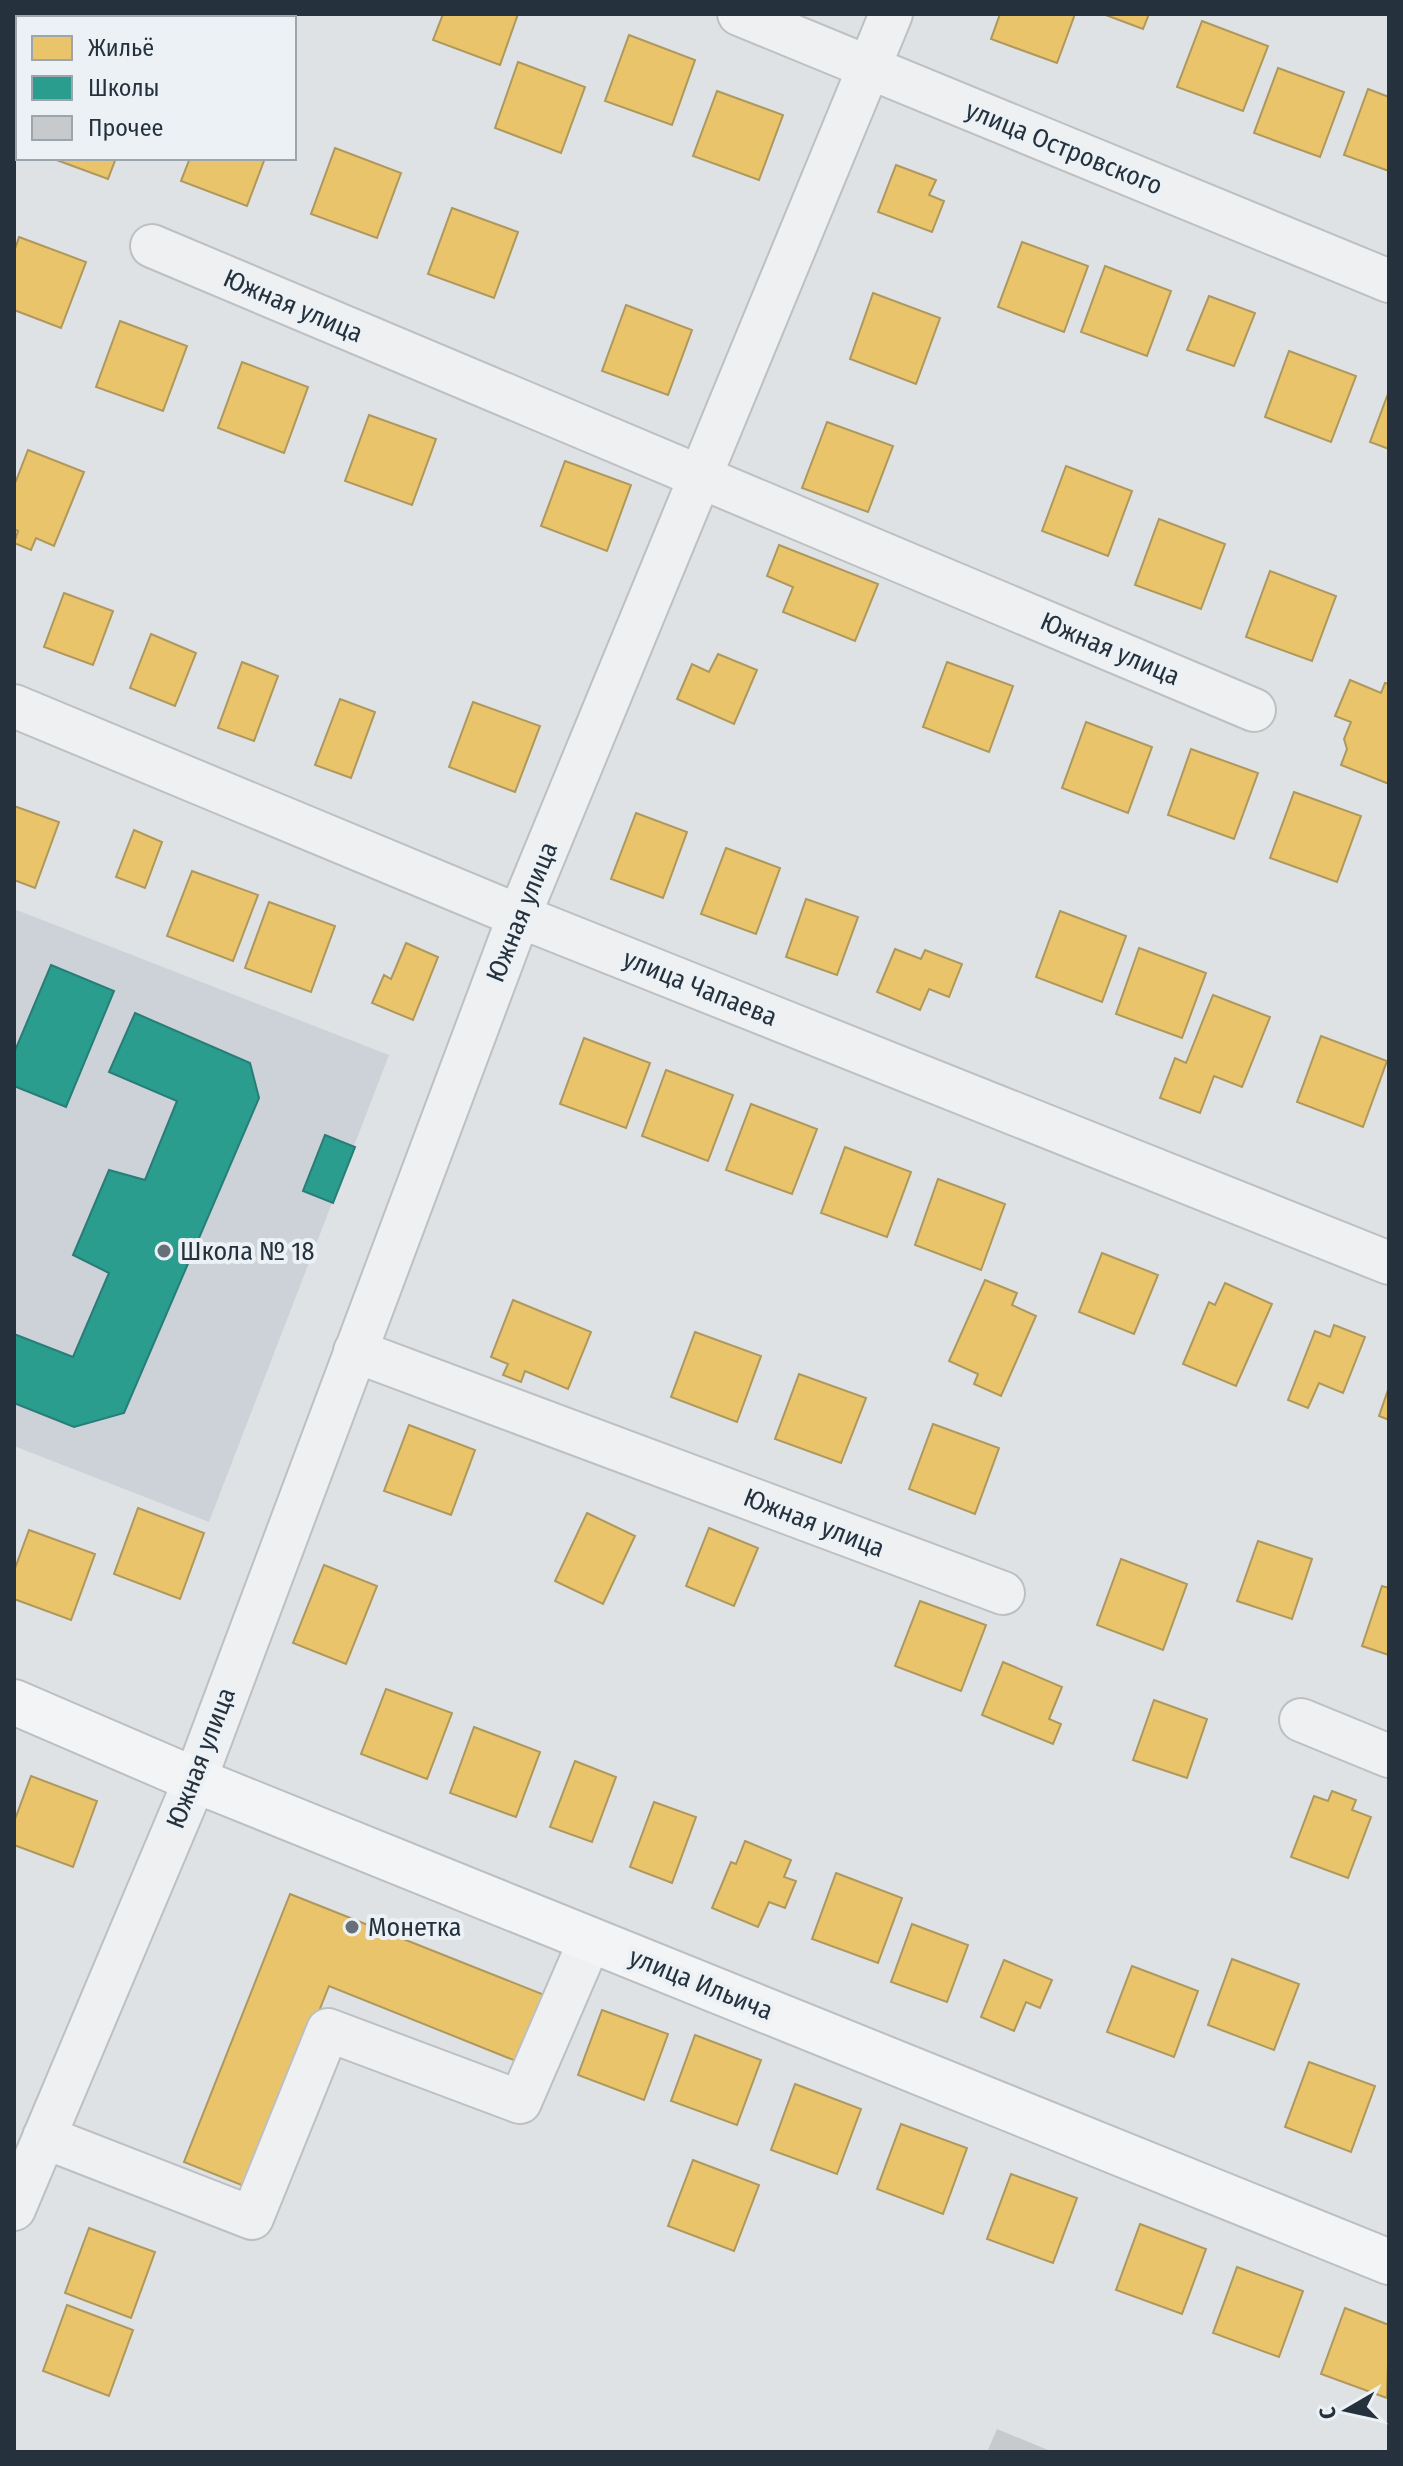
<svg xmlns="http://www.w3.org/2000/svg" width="1403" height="2466" font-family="'Fira Sans Condensed',sans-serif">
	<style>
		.built { fill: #ccd2d8 }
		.homes { fill: #e9c46a; stroke: #ae985d; stroke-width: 2 }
		.schools { fill: #2a9d8f; stroke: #287d77; stroke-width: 2 }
		.building { fill: #c7cacc }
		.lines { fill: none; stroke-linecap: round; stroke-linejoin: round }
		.minor-casing { stroke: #bdc0c2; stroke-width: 46 }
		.major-casing { stroke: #bbbfc2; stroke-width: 48 }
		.minor { stroke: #eef0f1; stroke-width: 42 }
		.major { stroke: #f3f4f5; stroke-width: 44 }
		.poi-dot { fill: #667078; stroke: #ebf1f5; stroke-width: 3 }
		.labels { text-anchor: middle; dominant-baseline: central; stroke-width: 8; stroke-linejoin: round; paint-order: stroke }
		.street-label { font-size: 26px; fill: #25323e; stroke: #ebf1f5 }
		.poi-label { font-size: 26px; fill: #25323e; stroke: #ebf1f5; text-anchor: start }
	</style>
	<rect width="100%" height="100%" fill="#dfe2e4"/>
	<path class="built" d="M14,909L389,1055L209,1522L14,1446Z"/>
	<path class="homes" d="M443,14H518L500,65L433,40Z
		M1000,14H1075L1057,63L991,39Z
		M1103,14H1149L1143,29Z
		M1202,21L1268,46L1243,111L1177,87Z
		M629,35L695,60L672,125L605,101Z
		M518,62L585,87L561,153L495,128Z
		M1278,68L1344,92L1320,157L1254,133Z
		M1368,89L1389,97V171L1344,155Z
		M717,91L783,115L759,180L693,156Z
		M335,148L401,173L377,238L311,214Z
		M51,158H116L108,179Z
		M190,158H265L247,206L181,181Z
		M896,165L936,180L929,195L944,201L932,232L878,212Z
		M452,208L518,232L494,298L428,274Z
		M19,237L86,262L61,328L14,310V252Z
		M1022,242L1088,266L1064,332L998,307Z
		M1105,266L1171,291L1147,356L1081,332Z
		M873,293L940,318L916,384L850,359Z
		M1209,296L1255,313L1234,366L1187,350Z
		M626,305L692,330L668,395L602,371Z
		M120,321L187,346L163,411L96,387Z
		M1289,351L1356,376L1331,442L1265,417Z
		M242,362L308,387L284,453L218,428Z
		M1389,391V449L1370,442Z
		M369,415L436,439L412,505L345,481Z
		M827,422L893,446L868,512L802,488Z
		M28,450L84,472L54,546L36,538L31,550L14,543L18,531L14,529V486Z
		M565,461L631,485L607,551L541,526Z
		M1066,466L1132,491L1108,556L1042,531Z
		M1159,519L1225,544L1201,609L1135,585Z
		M779,545L878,584L855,641L783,612L793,587L767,576Z
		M1270,571L1336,596L1312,661L1246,637Z
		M64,593L113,611L93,665L44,647Z
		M151,634L196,653L175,706L130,688Z
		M718,654L757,670L734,724L677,699L692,664L709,672Z
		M242,662L278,676L254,741L218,728Z
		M947,662L1013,686L989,752L923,727Z
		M1350,680L1381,693L1385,683L1389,684V784L1341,765L1347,749L1344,739L1351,722L1335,716Z
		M340,699L375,712L351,778L315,765Z
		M473,702L540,726L515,792L449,767Z
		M1086,722L1152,747L1128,813L1062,788Z
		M1191,749L1258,773L1234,839L1168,815Z
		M1294,792L1361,816L1337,882L1270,858Z
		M14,806L59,822L35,888L14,880Z
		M636,813L687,832L663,898L611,879Z
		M134,830L162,842L145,888L116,877Z
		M726,848L780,868L756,934L701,914Z
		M192,871L258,895L233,961L167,936Z
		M806,899L858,917L837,975L786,957Z
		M269,902L335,926L311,992L245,968Z
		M1060,911L1126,936L1102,1002L1036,977Z
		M406,943L438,957L413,1020L372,1003L384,975L391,979Z
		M1139,948L1206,973L1182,1038L1116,1014Z
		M895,949L921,959L925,950L962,964L949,997L929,989L920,1010L877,992Z
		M1213,995L1270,1017L1242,1087L1214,1076L1200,1113L1160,1098L1175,1058L1186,1063Z
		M1321,1036L1387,1061L1363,1127L1297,1102Z
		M584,1038L650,1063L626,1128L560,1104Z
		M666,1070L733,1095L708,1161L642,1136Z
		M751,1104L817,1129L792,1194L726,1170Z
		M845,1147L911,1172L887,1237L821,1213Z
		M938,1179L1005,1204L981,1270L915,1245Z
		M1102,1253L1158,1275L1134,1334L1079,1312Z
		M985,1280L1017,1293L1012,1305L1036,1316L1001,1396L974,1384L978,1374L949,1361Z
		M1225,1283L1272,1304L1236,1386L1183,1364L1209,1302L1215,1305Z
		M513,1300L591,1332L568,1389L525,1371L521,1382L503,1375L508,1364L491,1357Z
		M1334,1325L1365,1337L1343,1393L1319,1383L1308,1408L1288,1400L1315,1331L1330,1337Z
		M695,1332L761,1356L737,1422L671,1397Z
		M799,1374L866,1398L841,1463L775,1439Z
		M1389,1387V1420L1379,1416Z
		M933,1424L999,1448L975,1514L909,1489Z
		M409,1425L475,1450L451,1515L384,1491Z
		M138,1508L204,1533L180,1599L114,1574Z
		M587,1513L635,1536L603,1604L555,1581Z
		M709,1528L758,1548L734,1606L686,1586Z
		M29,1530L95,1554L71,1620L14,1599V1571Z
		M1258,1541L1312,1559L1292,1619L1237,1601Z
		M1121,1559L1187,1584L1163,1650L1097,1625Z
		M324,1565L377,1586L346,1664L293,1643Z
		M1382,1586L1389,1588V1655L1362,1646Z
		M920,1601L986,1625L961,1691L895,1666Z
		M1003,1662L1062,1687L1049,1719L1061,1724L1053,1744L982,1715Z
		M386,1689L452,1713L427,1779L361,1754Z
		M1154,1700L1207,1719L1187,1778L1133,1760Z
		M474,1727L540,1752L516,1817L450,1793Z
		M575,1761L616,1777L592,1842L550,1827Z
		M31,1776L97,1801L73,1867L14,1845V1822Z
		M1332,1791L1356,1800L1352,1810L1371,1817L1348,1878L1291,1857L1314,1796L1328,1801Z
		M654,1802L696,1817L672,1883L630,1867Z
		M745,1841L791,1860L784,1877L796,1881L785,1908L769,1902L758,1927L712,1908L731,1862L736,1864Z
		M836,1873L902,1898L878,1963L812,1939Z
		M290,1894L552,1998L526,2065L329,1986L249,2188L184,2162Z
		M912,1924L968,1945L947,2002L891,1982Z
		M1232,1959L1299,1984L1274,2050L1208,2025Z
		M1004,1960L1052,1980L1040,2008L1026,2002L1014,2031L981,2017Z
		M1132,1966L1198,1991L1174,2057L1107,2032Z
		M602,2010L668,2034L644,2100L578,2075Z
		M695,2035L761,2060L737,2125L671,2101Z
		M1309,2062L1375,2086L1351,2152L1285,2127Z
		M795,2084L861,2109L837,2174L771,2150Z
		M901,2124L967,2148L943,2214L877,2189Z
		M693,2160L759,2185L734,2251L668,2226Z
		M1011,2174L1077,2198L1053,2263L987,2239Z
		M1140,2224L1206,2249L1182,2314L1116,2290Z
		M89,2228L155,2252L131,2318L65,2293Z
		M1237,2267L1303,2291L1279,2357L1213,2333Z
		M67,2305L133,2330L109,2396L43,2371Z
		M1345,2308L1389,2325L1387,2398L1321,2374Z"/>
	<path class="schools" d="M51,965L114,991L66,1107L14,1086V1053Z
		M135,1013L250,1063L259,1098L124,1413L74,1427L14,1403V1334L73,1357L109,1273L73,1255L109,1170L145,1180L177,1101L109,1072Z
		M325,1135L355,1147L333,1203L303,1191Z"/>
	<path class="building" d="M997,2429L1053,2452H987Z"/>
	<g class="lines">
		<g class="minor-casing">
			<path id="minor" d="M739,14L1389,281
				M152,246L1254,710
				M14,706L519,916L1389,1263
				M355,1351L1003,1593
				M1301,1720L1389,1756
				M44,2137L252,2218L328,2030L520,2102L590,1940
				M14,2209L195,1780L519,916L891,14"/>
		</g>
		<g class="major-casing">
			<path id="major" d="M14,1702L195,1780L1389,2262"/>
		</g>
		<use href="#minor" class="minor"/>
		<use href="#major" class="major"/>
	</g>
	<g class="poi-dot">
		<circle cx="164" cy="1251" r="8"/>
		<circle cx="352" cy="1927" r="8"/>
	</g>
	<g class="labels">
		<g class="street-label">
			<text transform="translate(1064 148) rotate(22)">улица Островского</text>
			<text transform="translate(293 306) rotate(23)">Южная улица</text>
			<text transform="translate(1110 649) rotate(23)">Южная улица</text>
			<text transform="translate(522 912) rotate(-68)">Южная улица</text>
			<text transform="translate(700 988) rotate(22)">улица Чапаева</text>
			<text transform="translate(814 1523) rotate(21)">Южная улица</text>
			<text transform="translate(201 1758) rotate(-69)">Южная улица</text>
			<text transform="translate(701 1984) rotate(22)">улица Ильича</text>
		</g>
		<g class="poi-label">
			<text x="180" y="1251">Школа № 18</text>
			<text x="368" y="1927">Монетка</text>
		</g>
	</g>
	<rect width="1403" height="2466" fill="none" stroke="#25323e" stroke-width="32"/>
	<rect x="16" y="16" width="280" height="144" fill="#ebf1f5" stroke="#9ca5ac" stroke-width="2"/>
	<rect x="32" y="36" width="40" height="24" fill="#e9c46a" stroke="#9ca5ac" stroke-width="2"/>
	<text x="88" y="56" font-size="24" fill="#25323e">Жильё</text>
	<rect x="32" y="76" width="40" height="24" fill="#2a9d8f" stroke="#9ca5ac" stroke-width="2"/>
	<text x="88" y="96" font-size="24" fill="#25323e">Школы</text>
	<rect x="32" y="116" width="40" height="24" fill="#c7cacc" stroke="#9ca5ac" stroke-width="2"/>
	<text x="88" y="136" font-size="24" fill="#25323e">Прочее</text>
	<g transform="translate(1347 2410) rotate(261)" stroke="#ebf1f5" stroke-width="6" paint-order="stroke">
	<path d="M0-6L14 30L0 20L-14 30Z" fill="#25323e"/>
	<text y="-12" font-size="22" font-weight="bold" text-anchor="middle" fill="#25323e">С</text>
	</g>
</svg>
